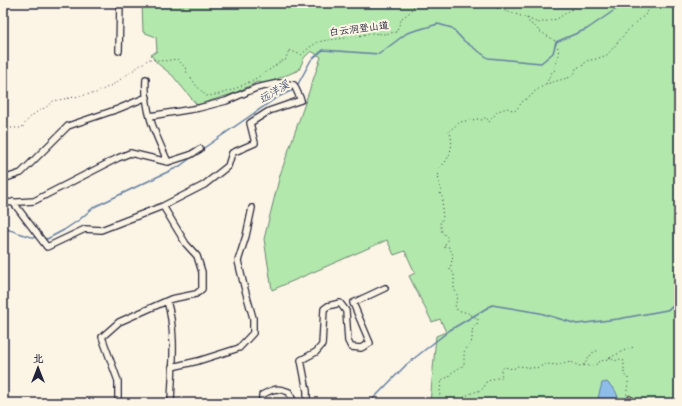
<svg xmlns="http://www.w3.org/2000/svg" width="682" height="406" font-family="Pangolin,'LXGW WenKai TC',sans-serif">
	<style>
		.green { fill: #b2e8ab; stroke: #6a8573 }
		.water { fill: #8ebde9; stroke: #637fa3 }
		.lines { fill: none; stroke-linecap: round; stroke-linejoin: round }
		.stream { stroke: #637fa3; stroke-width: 1.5 }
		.building { fill: #e2c094; stroke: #22223b }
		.minor-casing { stroke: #22223b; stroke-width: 8 }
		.path { stroke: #22223b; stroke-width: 1; stroke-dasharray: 1 3; stroke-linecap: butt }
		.minor { stroke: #fcf5e5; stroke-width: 5.5 }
		.labels { text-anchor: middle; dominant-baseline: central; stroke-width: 4; stroke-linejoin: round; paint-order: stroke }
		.street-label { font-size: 10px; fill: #22223b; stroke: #fcf5e5 }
		.water-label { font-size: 11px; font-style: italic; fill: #485878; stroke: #fcf5e5 }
	</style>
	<rect width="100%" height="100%" fill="#fcf5e5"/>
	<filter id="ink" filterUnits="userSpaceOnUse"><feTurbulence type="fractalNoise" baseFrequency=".025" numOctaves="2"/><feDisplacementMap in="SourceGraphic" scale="8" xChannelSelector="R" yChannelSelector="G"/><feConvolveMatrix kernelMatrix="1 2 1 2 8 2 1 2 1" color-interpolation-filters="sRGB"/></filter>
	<g filter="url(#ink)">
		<path class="green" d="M142,3H679V403H430L436,336L446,332L440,319L432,322L409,276L415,273L405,251L394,255L387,240L272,290L264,239L280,175L321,57L311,51L304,58L299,70L265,84L257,82L235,93L197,105L172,75L157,63L151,55L157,51L156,37L143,32Z"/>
		<path class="water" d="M607,382L615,390L619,399L618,403H600L597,402L602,383Z"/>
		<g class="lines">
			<path class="stream" d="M297,86L311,60L323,50L379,54L407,33L438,24L452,28L464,41L488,58L541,63L553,53L556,42L587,29L625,3
				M201,150L276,98L295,89
				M3,228C15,231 26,237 38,238
				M44,238L47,239L64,230L79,220L94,207L180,166L192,157
				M671,308L679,306
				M375,403L371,401L407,364L450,330L492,305L540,313L577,324L618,319L667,310L679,303"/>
		</g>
		<path class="building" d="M629,395L644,403H625Z"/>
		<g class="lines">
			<g class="minor-casing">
				<path id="minor" d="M119,51L120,3
					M168,162L190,155L200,149
					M3,179L21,173L68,126L118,109L147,97
					M13,202L47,247L85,229L101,230L163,206L204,185L228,166L232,153L255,143L250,123L269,111L301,100L294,85L279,83L256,88L226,101L199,108L150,116
					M3,203L34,201L118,158L130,153L168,162C155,133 144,112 146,79
					M167,301C177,334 172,369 171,403
					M172,367L198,361L239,348L253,333V318L244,286L238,261L246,236L252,208
					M118,403V381L102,337L119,322L171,299L196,294L202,289V272L197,256L186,244L163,206
					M262,403V395C273,389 277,387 289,392L294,403
					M307,403V391L301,360L316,352L322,345L324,309L328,306L340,303L346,311L348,341L351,347L361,348L370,343L353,303L385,288"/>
			</g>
			<path class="path" d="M482,3L527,18L538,23L557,19L572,9L578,3
				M527,18L530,24L534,25L539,31L554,40L558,48L559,55L556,61L555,70L552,72L546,84L571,77L575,73L576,68L584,65L586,61L596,59L607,55L630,28L645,15L654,3
				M3,128H22C26,121 31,116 37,112C44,108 48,107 53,101L96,93L114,84L149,59L164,61L177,59L185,67L187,73L196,85L206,96C228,96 265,75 281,61H285L289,50L301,55L310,47L318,42L327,40L356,37L369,33L384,34L396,32L402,18L409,13L416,3
				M609,357L615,361L619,359L624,361V375L628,378C629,384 626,390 627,397L622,403
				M584,365C590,367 596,366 600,361C609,360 622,350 634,347
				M438,403C441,395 439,385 443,379L449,377L451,373L464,365V352C466,349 469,346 471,343C474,335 469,329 477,324L478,319L468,313L457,310L455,305L458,297L454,288V273L450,270L453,255L449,247H444L448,238L442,232L440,222L443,219L442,208L443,198L440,194L442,190C438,185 438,174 439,168C450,161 455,142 449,131L460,122L478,119L482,120L486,117L489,122L498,111L507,108L515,111L523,101L531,96L534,92L546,84
				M458,403C461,400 467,394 472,393C480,390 484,391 486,382L495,378H502L501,370L504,367L513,369L518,366L536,368L547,364L557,365L571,362L579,366L584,365L592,353L599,350"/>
			<use href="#minor" class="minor"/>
		</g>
	</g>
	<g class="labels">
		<g class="street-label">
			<text transform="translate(359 29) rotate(-7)">白云洞登山道</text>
		</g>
		<g class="water-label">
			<text transform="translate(274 92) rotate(-31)">远洋溪</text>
		</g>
	</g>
	<rect width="682" height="406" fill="none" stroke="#fcf5e5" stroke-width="16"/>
	<rect x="8" y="8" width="666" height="390" fill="none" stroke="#22223b" stroke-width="1.5" filter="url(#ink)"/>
	<g transform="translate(38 368)" stroke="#fcf5e5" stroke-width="3" paint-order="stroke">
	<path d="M0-3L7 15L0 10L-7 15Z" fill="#22223b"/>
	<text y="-6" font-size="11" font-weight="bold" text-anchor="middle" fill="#22223b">北</text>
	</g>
</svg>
